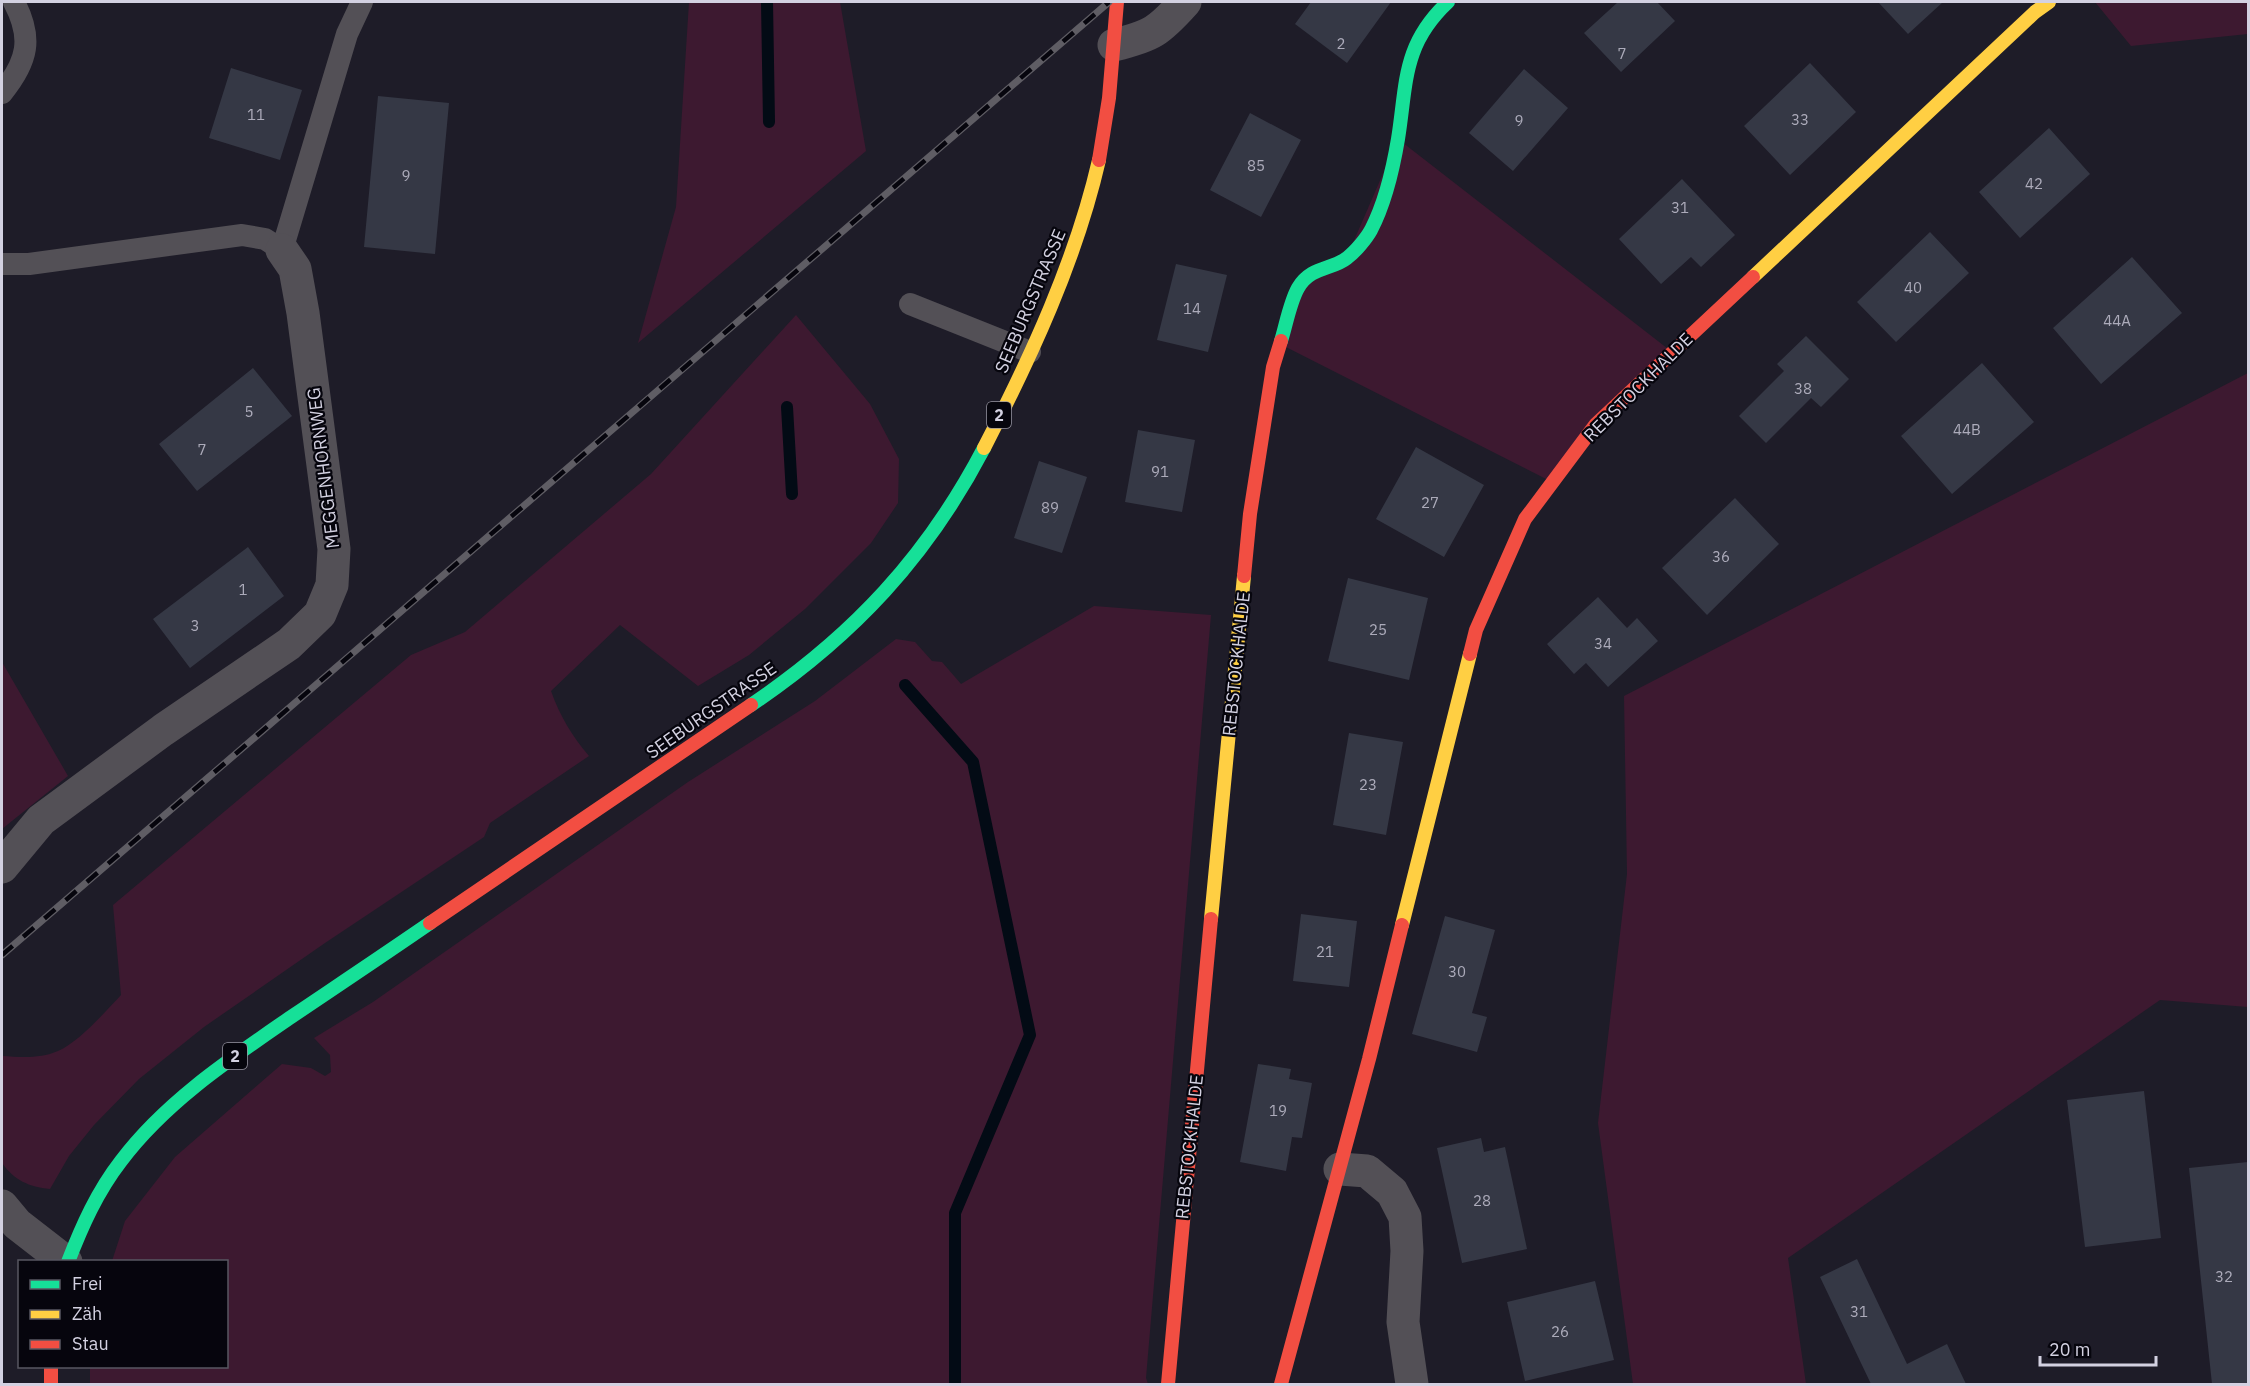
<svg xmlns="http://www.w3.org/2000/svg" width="2250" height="1386" font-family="'IBM Plex Sans',sans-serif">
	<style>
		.green { fill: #3d1930 }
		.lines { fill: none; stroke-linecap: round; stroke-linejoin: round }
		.stream { stroke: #030b15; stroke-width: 12 }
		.building { fill: #353845 }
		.lane { stroke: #535056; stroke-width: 22 }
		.street { stroke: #535056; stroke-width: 33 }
		.fast { stroke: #16e098; stroke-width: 14 }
		.slow { stroke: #ffcf43; stroke-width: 14 }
		.jam { stroke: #f24e42; stroke-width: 14 }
		.rail-casing { stroke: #5f5d64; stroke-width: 7 }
		.rail { stroke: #06050d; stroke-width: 4.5; stroke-dasharray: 14; stroke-linecap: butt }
		.labels { text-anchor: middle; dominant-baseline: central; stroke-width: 4.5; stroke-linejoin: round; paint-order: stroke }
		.number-label { font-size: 15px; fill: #acabba }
		.shield { fill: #06050d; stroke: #9694a1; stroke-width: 1.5 }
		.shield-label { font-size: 16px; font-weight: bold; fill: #d3d1e1 }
		.street-label { font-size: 18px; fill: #d3d1e1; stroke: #06050d }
	</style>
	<rect width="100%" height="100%" fill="#1e1c28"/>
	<path class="green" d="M689,2H840L866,151L638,343L676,207Z
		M2095,2H2248V34L2131,46Z
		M1398,139L1672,352L1552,482L1280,344L1298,288L1346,259Z
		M796,315L870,404L899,459L898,503L871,543L805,609L749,655L698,686L620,625L551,691C560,716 572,736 589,756L490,823L484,837L325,943L204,1027L139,1079L94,1125L69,1156L50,1189C29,1187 14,1180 2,1163V1056C20,1057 40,1059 58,1051C79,1042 105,1012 121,995L113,905L411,655L465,632L651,474Z
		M2248,373V1007L2160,1000L1788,1258L1806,1384H1633L1598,1123L1627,874L1624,696Z
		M1094,606L1211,615L1146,1378L1148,1384H90V1367L226,1366V1262L112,1261L125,1221L175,1157L282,1064L311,1068L325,1076L331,1072L330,1055L314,1038L373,1002L688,782L815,701L896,639L915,642L932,661L942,662L961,684Z
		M2,662L68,776L2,829Z"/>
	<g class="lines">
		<path class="stream" d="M767,2L769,122
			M787,407L792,494
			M905,685L973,762L1030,1035L955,1213V1384"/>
	</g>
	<path class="building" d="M1311,2H1391L1347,63L1295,24Z
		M1618,2H1657L1675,21L1621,72L1584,33Z
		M1878,2H1943L1908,34Z
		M1810,63L1856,112L1790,175L1744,126Z
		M231,68L302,90L280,160L209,138Z
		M1524,69L1568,108L1513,171L1469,133Z
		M378,96L449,103L435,254L364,247Z
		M1250,113L1301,140L1261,217L1210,190Z
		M2049,128L2090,174L2020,238L1979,192Z
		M1682,179L1735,235L1701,267L1691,257L1661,284L1619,239Z
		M1930,232L1969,273L1896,342L1857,302Z
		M2132,257L2182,313L2101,384L2053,328Z
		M1176,264L1227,275L1208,352L1157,340Z
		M1806,336L1849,379L1821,407L1811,398L1766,443L1739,416L1784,371L1777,364Z
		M1982,363L2034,422L1952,494L1901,436Z
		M253,368L292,416L197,491L159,444Z
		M1138,430L1195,440L1182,512L1125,502Z
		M1416,447L1484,485L1444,557L1376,519Z
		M1039,461L1087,477L1062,553L1014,538Z
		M1735,498L1779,544L1707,615L1662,568Z
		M248,547L284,596L190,668L153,619Z
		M1348,578L1428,598L1409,680L1328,661Z
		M1598,597L1627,628L1637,618L1658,641L1608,687L1586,663L1574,674L1547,644Z
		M1349,733L1403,742L1386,835L1333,825Z
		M1301,914L1357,921L1349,987L1293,981Z
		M1445,916L1495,930L1472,1013L1487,1017L1477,1052L1412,1034Z
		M1258,1064L1291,1069L1289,1079L1312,1083L1302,1138L1292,1137L1286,1171L1240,1162Z
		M2144,1091L2161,1238L2085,1247L2067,1100Z
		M1481,1138L1484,1152L1505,1147L1527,1249L1462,1263L1437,1148Z
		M2248,1162V1384H2212L2189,1168Z
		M1857,1259L1907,1364L1947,1344L1966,1384H1871L1820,1277Z
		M1595,1281L1614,1360L1525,1381L1507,1302Z"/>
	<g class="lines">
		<path class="lane" d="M2,93C28,61 33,38 14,2
			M2,264H29L242,235L265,239L282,250L347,34L362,2
			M910,304L1030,352"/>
		<path class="street" d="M1114,45C1152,36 1159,31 1185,2
			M2,867L41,820L163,730L289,644L320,614L332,585L334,549L303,313L295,269L282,250
			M1340,1169L1367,1171L1392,1192L1405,1217L1407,1251L1403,1322L1412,1384
			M2,1206L17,1224L66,1262"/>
		<path class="fast" d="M1281,341C1286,325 1290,302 1298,288C1311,266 1332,270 1347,258C1355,252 1366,239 1371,230C1385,203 1393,169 1398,139C1407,83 1402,45 1448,2
			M751,705C853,636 927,557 984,448
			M68,1262C82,1226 97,1192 121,1161C166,1101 233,1057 294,1015C340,984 385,954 430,923"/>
		<path class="slow" d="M1753,277L2035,12L2049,2
			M984,448C1031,357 1076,260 1099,160
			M1211,919L1244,576
			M1402,925L1470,654"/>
		<path class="jam" d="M1099,160L1109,98L1117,2
			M1244,576L1250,514L1273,367L1281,341
			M1470,654L1476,630L1525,519L1596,424L1753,277
			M430,923L751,705
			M51,1366V1384
			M1168,1384L1211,919
			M1281,1384L1369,1059L1402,925"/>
		<g class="rail-casing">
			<path id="rail" d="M2,955L1109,2"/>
		</g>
		<use href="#rail" class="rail"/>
	</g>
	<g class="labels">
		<g class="number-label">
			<text x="1341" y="43">2</text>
			<text x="1622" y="53">7</text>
			<text x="256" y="114">11</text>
			<text x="1800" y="119">33</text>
			<text x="1519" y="120">9</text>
			<text x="1256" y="165">85</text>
			<text x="406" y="175">9</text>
			<text x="2034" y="183">42</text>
			<text x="1680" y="207">31</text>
			<text x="1913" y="287">40</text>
			<text x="1192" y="308">14</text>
			<text x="2117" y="320">44A</text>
			<text x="1803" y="388">38</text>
			<text x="249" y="411">5</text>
			<text x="1967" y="429">44B</text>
			<text x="202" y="449">7</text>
			<text x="1160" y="471">91</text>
			<text x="1430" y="502">27</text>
			<text x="1050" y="507">89</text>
			<text x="1721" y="556">36</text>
			<text x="243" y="589">1</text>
			<text x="195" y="625">3</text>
			<text x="1378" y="629">25</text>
			<text x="1603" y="643">34</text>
			<text x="1368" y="784">23</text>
			<text x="1325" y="951">21</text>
			<text x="1457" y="971">30</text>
			<text x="1278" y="1110">19</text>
			<text x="1482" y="1200">28</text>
			<text x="2224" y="1276">32</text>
			<text x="1859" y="1311">31</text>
			<text x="1560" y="1331">26</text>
		</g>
		<g class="shield">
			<rect x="987" y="402" width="24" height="26" rx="4.5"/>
			<rect x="223" y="1043" width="24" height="26" rx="4.5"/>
		</g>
		<g class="shield-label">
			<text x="999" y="415">2</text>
			<text x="235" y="1056">2</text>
		</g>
		<g class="street-label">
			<text transform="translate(1030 301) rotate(-67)">SEEBURGSTRASSE</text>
			<text transform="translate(1638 387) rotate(-45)">REBSTOCKHALDE</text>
			<text transform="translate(323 468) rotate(-97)">MEGGENHORNWEG</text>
			<text transform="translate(1236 664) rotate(-84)">REBSTOCKHALDE</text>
			<text transform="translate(711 710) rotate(-35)">SEEBURGSTRASSE</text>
			<text transform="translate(1189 1147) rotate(-84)">REBSTOCKHALDE</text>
		</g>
	</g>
	<rect width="2250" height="1386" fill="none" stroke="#d3d1e1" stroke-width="6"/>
	<rect x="18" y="1260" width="210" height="108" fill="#06050d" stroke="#585762" stroke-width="1.5"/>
	<rect x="30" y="1280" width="30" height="9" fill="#16e098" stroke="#585762" stroke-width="1.5"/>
	<text x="72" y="1290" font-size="18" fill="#d3d1e1">Frei</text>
	<rect x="30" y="1310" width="30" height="9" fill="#ffcf43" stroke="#585762" stroke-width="1.5"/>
	<text x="72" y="1320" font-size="18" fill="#d3d1e1">Zäh</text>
	<rect x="30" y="1340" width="30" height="9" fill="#f24e42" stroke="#585762" stroke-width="1.5"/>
	<text x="72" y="1350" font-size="18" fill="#d3d1e1">Stau</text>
	<path d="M2040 1356v9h116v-9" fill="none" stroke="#d3d1e1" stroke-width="3"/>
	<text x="2049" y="1356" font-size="18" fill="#d3d1e1" stroke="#06050d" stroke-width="4.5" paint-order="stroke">20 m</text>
</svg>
